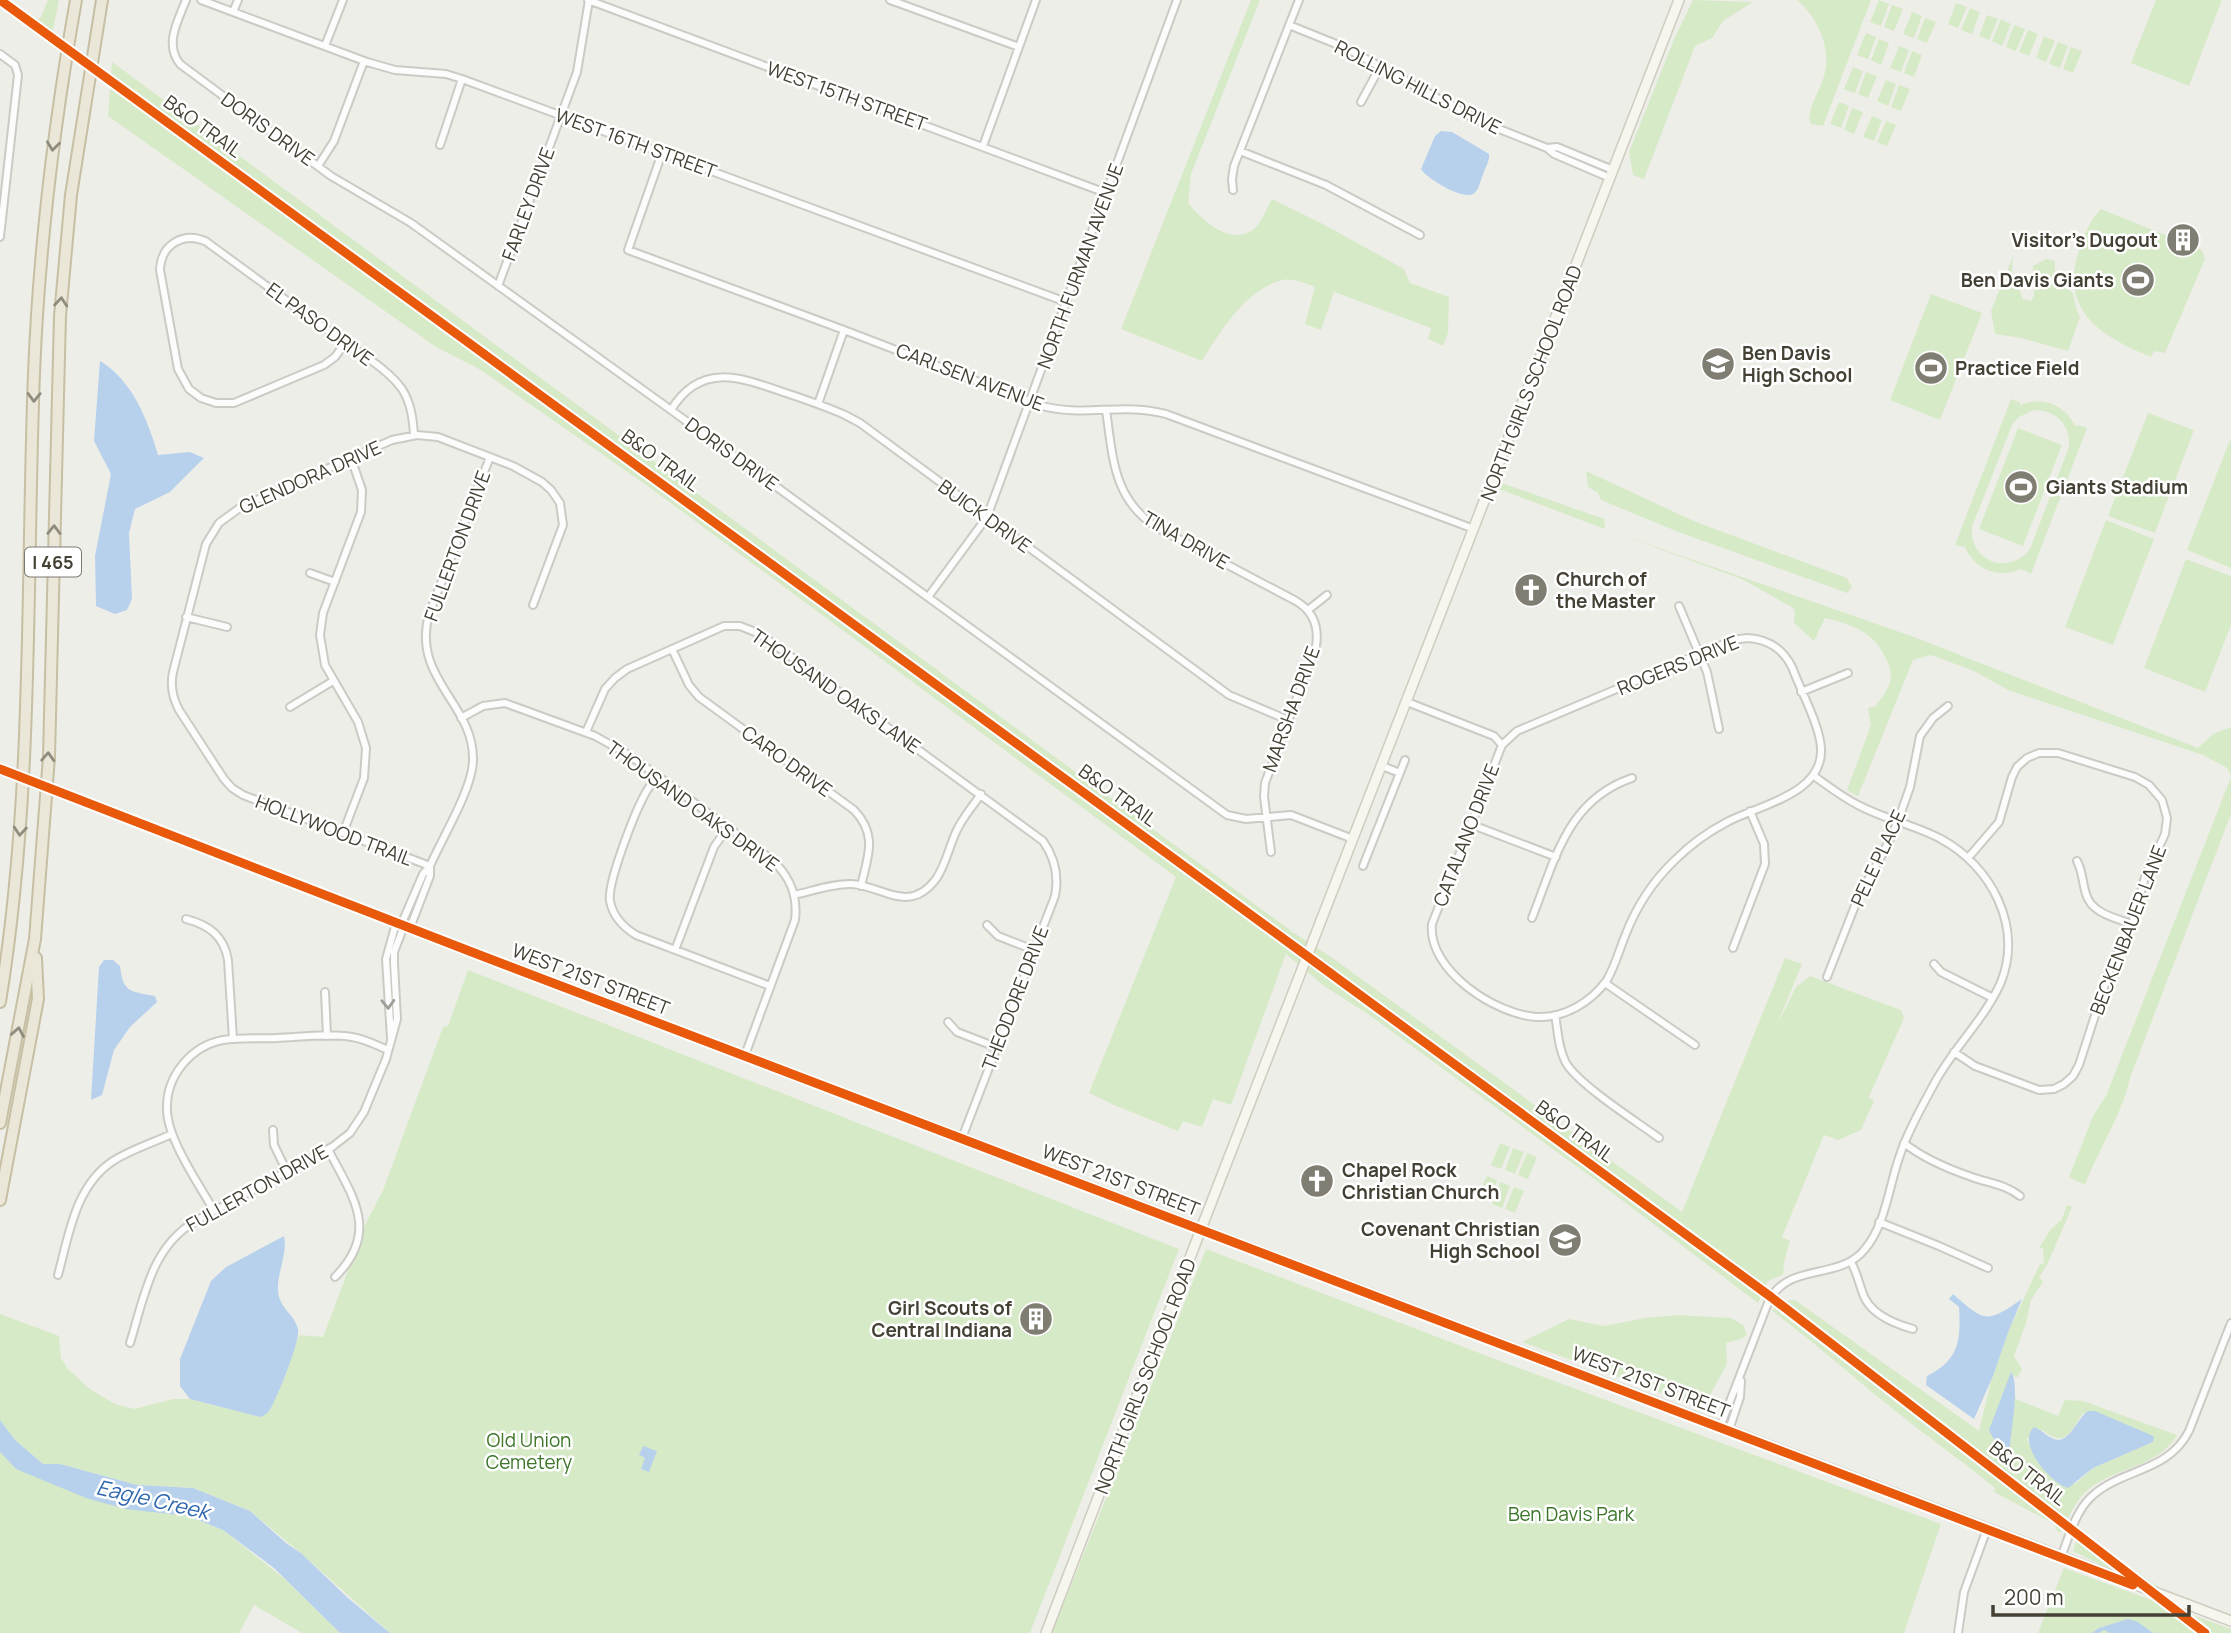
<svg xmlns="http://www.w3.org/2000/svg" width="2231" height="1633" font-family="Manrope,sans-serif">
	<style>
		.green { fill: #d7eac8; fill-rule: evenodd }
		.water { fill: #b7d1ed }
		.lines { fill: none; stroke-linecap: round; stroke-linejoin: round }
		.street-casing { stroke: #cbcac4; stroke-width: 10 }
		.secondary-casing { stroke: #ceccbf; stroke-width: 12 }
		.highway-casing { stroke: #c6bfa3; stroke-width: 14 }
		.street { stroke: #fcfcfc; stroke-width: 6 }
		.secondary { stroke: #f6f5ee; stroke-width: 9 }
		.highway { stroke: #ebe7d8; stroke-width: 10 }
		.secondary-bridge-casing { stroke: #ceccbf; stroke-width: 12; stroke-linecap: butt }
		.secondary-bridge { stroke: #f6f5ee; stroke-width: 9 }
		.cycleway-casing { stroke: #fff; stroke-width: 13 }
		.cycleway { stroke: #e8590c; stroke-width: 9 }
		.oneway { stroke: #8f8b7e }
		.oneway2 { stroke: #a09e98 }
		.labels { text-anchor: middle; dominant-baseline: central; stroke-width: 5; stroke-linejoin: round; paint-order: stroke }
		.shield { fill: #fff; stroke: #7c7971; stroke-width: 2 }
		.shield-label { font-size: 18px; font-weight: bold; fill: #444034 }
		.street-label { font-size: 19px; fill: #444034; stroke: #fff }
		.poi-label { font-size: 19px; font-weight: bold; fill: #444034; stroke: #fff; text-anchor: start }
		.park-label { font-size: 19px; fill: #3b7528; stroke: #fff }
		.water-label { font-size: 21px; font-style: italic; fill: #2f67af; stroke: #fff }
	</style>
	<rect width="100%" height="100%" fill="#eeeee8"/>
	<path class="green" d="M48,0H59L52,35L35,21L41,17Z
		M1251,0H1260L1191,174L1188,203C1202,220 1231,248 1255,228C1262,222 1267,207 1272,199L1323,224L1404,269L1410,283L1449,297L1448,333L1443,346L1428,339L1431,328L1334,292L1321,330L1305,324L1315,287C1306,284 1294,278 1283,280C1245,289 1221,331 1202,361L1121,329Z
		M1693,0L1753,2L1723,21L1712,38L1695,46L1644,179L1633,175L1629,152L1675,37Z
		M1797,0H1871L1823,126L1811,124L1809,119C1810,104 1820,90 1824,76C1832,49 1818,18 1797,0Z
		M1879,0L1889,4L1881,26L1870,22Z
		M2156,0H2222L2189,86L2131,63Z
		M1956,3L1967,7L1958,28L1948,24Z
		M1892,5L1903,9L1894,31L1884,27Z
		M1970,8L1980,12L1972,34L1961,30Z
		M1912,12L1922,16L1914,38L1903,34Z
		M1987,15L1998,19L1989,40L1979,36Z
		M1925,18L1936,22L1927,43L1917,39Z
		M2001,19L2011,24L2002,46L1992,41Z
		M2014,25L2025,29L2016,51L2006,47Z
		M2028,30L2038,34L2029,56L2019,52Z
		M1866,33L1876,37L1868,59L1857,55Z
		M2044,36L2055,41L2046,62L2036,58Z
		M1879,39L1889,43L1881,65L1871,60Z
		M2058,42L2068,46L2060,68L2049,64Z
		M1899,46L1909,50L1901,72L1890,68Z
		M2071,47L2082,51L2073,73L2063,69Z
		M1912,51L1922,55L1914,77L1904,73Z
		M112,62L1294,933L1334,959L1682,1212L1785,958L1802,964L1776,1027L1796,987L1810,976L1901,1010L1904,1018L1869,1097L1874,1101L1861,1130L1838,1140L1824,1135L1782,1237L1790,1241L1784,1262L1783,1275L1768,1281L1758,1303L1590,1176L1365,1012L1324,986L1286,954L1231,1105L1213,1099L1202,1127L1183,1121L1178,1131L1114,1105L1089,1093L1176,877L645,484L479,369L436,347L108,116Z
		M1853,67L1863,71L1855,93L1844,89Z
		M1866,72L1877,76L1868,98L1858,94Z
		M1886,80L1896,84L1888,106L1877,101Z
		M1899,85L1910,89L1901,111L1891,107Z
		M1839,102L1849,106L1841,128L1830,124Z
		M1852,108L1863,112L1854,134L1844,130Z
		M1872,116L1882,120L1874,141L1863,137Z
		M1886,121L1896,125L1887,146L1877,142Z
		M2101,209L2202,250L2205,259L2165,353L2154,351L2151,357C2101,337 2057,309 2080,248C2085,233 2090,220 2101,209Z
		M2013,256L2012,271L2023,299L2031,301L2034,296L2033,266L2046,259L2055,261V270L2049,284C2083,290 2068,292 2080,317L2068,351L2021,338L1995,334L1991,311Z
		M1931,294L1982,313L1940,420L1890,400Z
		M2011,399L2020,402V405C2043,396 2065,404 2076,427L2078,425L2087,428L2031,574L2021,569C1998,579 1975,570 1965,547L1955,545ZM2034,410C2056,410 2071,425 2069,447L2030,549C2009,576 1969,562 1972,527L2012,425L2019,417Z
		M2148,413L2194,430L2155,533L2108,516Z
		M2018,428L2062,445L2023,546L1979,529Z
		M2230,440L2231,441V568L2187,550Z
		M1586,471L1696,522L1847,578L1852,587L1847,593L1676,531L1601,500L1598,493L1588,487Z
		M1502,483L1604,519L1605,529L1499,489Z
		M2106,520L2154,539L2113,645L2065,627Z
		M1616,533L1914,637L2198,748L2213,734L2231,727V776L2227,768L2203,755L2008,690L1974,671L1931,655L1913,660L1858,796L1847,790L1871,725L1868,708L1876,706C1880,699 1888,690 1890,682C1892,671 1889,664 1884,655C1873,631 1849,624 1825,618L1814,641L1794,623L1795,612L1793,608L1744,580Z
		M2186,559L2231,576V625L2205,692L2144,668Z
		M2231,777V814L2130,1078C2123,1113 2098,1150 2085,1185L2069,1177L2093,1116L2106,1096Z
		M468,970L1179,1249L1030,1633H390L302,1554L250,1511L193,1488L137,1485L60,1464H43L15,1440L0,1420V1314L59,1336L61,1358L67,1368L90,1389L115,1404L134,1409L173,1399H190L260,1417L281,1385L299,1335L323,1337L366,1223L383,1190L443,1027L448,1026Z
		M1500,1143L1510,1147L1501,1169L1491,1165Z
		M1513,1148L1524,1152L1515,1174L1505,1170Z
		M1527,1153L1537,1157L1528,1179L1518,1175Z
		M1487,1176L1497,1180L1489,1202L1478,1198Z
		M1500,1182L1510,1186L1502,1208L1492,1204Z
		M1514,1187L1524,1191L1515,1213L1505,1209Z
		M2067,1205L2072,1207L2047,1265L2039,1277L2043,1282L2031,1300L2026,1323L2014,1356L2022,1369L2018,1377H2015L2011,1373L2007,1451L2010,1446L2014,1393L2016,1399L2058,1416L2065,1400L2083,1401L2177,1435C2159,1467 2116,1467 2089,1489C2076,1499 2069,1516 2063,1531L2058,1532L2054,1524L1994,1492L1995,1488C1960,1459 1923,1434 1888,1405C1849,1374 1812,1340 1772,1311C1778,1302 1784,1300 1795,1300L1979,1431L1991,1381L2009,1330L2040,1264L2044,1263L2043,1248H2039L2051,1229L2062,1219ZM2083,1413L2153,1442L2093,1468L2075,1484L2040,1465L2027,1439L2042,1430C2066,1448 2070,1433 2083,1413Z
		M1206,1249L1503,1362L1941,1524L1904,1633H1052Z
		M1678,1315L1731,1318L1743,1325L1747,1335L1741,1339L1726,1343L1727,1364L1703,1408L1522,1342L1569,1319L1604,1326L1645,1318Z
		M0,1451L188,1516L223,1530L286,1580L340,1633H302L254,1605L239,1633H0Z
		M2079,1531H2080L2164,1591L2113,1571L2073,1551Z
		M2064,1568L2231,1629V1633H2038Z"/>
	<path class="water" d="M1441,131L1452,132L1489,154C1490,162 1485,167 1483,175C1480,181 1479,191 1473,194C1463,200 1427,179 1421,169L1435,136Z
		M100,361C132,380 148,420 158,455L190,452L204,458L170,492L135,509L129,533L132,599L127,610L115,614L96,606L95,556L111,474L94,441Z
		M104,960H113L120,966C123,993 130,991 155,996L157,1002L130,1027L114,1050L102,1095L91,1100L99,967Z
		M284,1236C288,1254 277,1272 278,1290C279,1309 294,1313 298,1329C301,1339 278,1395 272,1406C269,1412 266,1415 260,1417L190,1399L180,1386V1359L211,1281L226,1267Z
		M1953,1294C1985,1322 1986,1324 2022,1299L2009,1330L1993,1376L1974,1419L1926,1385L1927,1376C1959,1360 1961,1341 1959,1307L1949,1299Z
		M2011,1372C2020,1384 2011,1430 2010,1446L2007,1452C1998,1447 1993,1439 1989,1430Z
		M2088,1411H2095L2151,1435L2154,1437L2153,1442L2093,1468L2068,1488C2051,1483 2016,1444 2034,1427C2042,1430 2046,1436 2054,1439C2069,1445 2078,1417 2088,1411Z
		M0,1420L15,1440L43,1464H60L137,1485L193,1488L250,1511L286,1543L302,1554L348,1598L390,1633H340L274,1568L223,1530L188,1516L125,1509L86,1498L16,1469L0,1452Z
		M643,1446L657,1451L649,1472L641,1469L645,1458L639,1455Z
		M2128,1619L2138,1622L2153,1633H2110L2104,1630L2099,1633H2092L2099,1628Z"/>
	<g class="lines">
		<g class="street-casing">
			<path id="street" d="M186,0C178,21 164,44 180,64L331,176L411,223L671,410L1227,815L1246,819L1291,815L1353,839
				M201,0L367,62L395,70L446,74L462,79L1066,302
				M588,0L1106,193
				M890,0L1019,47
				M233,12L238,0
				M1289,25L1346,48L1479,121L1547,148L1554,154L1610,178
				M325,46L343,0
				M0,54L15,65L18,75L0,237
				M1361,102L1380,67
				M440,145L462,79
				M983,146L1036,0
				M1547,148L1557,147L1613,170
				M1240,151L1326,185L1420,235
				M662,153L628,250L844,330L1039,405C1083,418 1122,402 1166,414L1474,529
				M318,166L334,141L364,61
				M1233,190L1232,179L1234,166L1299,0
				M498,286L577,72L589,0
				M345,343L335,357L324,365L234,403H216L201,398L189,389L178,369L160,270C161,244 184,231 207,242L208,243C252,275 295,307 339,338C359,353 387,368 402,389C411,403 413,419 414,435
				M818,404L844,330
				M671,410C700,362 740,377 783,392C804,399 825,406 845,415L860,423L1229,695L1288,720
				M1106,410C1113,458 1113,500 1158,528L1296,601C1313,611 1319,627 1316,646L1265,783L1264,797L1271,852
				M310,573L335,582
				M928,597L987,517L1177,0
				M1679,606L1707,672L1719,729
				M1308,610L1327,595
				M186,617L227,627
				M1747,638C1768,639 1783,649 1792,667C1800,689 1820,726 1821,748C1824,794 1759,805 1727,822C1708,832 1690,845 1675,860C1653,881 1636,907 1625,936C1619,951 1615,966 1607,980C1591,1002 1565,1018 1537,1017C1496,1015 1427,970 1432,924L1502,745L1517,731L1733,640Z
				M672,649L689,685L699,697L854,810C878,835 868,856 861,886
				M1801,692L1848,673
				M1407,702L1494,736L1502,745
				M290,707L333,681
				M461,718L483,706L505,703L595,736L629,755L771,859C790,876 798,895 795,920L745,1055
				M586,732L605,689L615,678L627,669L724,626H740L760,634L1043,841C1055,858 1059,876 1055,896L962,1138
				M1382,766L1400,773
				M657,776C653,782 648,788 645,794C635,812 607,883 610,901C613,917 623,927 636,935L770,986
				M1470,824L1556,857
				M343,833L364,778L366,748L358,722L325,665L320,635L323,613L361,512L362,490L351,458
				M2077,861C2083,872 2082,882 2086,894C2091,913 2115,918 2132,924
				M430,866L243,795L232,788L224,779L179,710C172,697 170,686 173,672L206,544L219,523L241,507L392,440L417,435L438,437L513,466L542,482L551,490L560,503L563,525L533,605
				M1363,866L1405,760
				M794,895C813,891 834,883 852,884C883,886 909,915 936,879C946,865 949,846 957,830C963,817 973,806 981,794
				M1532,918C1555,860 1567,800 1632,778
				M186,919C209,925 224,936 228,960L233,1039
				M401,925L423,874L430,866C442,838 472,790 473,761C475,704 411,679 429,614L490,457
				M987,925L998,936L1034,950
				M410,928L430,876V866
				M1733,948L1765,864L1764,844L1750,811
				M675,950L714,847L728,827
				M1934,964L1941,972L1993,998
				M1827,977L1858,898L1883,853L1898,821L1910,787L1920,736L1933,718L1948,706
				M1605,983L1695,1045
				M325,992L327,1036
				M1555,1015C1558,1031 1558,1048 1566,1063C1579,1085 1636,1121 1659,1138
				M948,1022L957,1032L996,1047
				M391,1038L386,959L396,923
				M1954,1052L1975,1066L2039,1090L2054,1089L2064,1084L2073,1076L2079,1065L2110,969L2132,924L2145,877L2165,834L2167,818L2162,800L2149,785L2135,777L2058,753H2039L2027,758L2017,767L2012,777L1999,822L1968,858
				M273,1130L274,1145L287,1172
				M1904,1143C1923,1158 1946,1168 1969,1176C1987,1183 2005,1184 2020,1196
				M328,1149C352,1196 381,1231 335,1277
				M214,1211C199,1184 167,1139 167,1109C166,1076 191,1046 223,1040C241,1037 259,1039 277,1038C301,1037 328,1033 352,1037C365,1039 376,1045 388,1050
				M1879,1222L1939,1246L1988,1268
				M1851,1262C1857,1273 1859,1283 1863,1294C1870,1314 1895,1324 1913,1329
				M58,1275C69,1235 75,1186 113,1161C130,1150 152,1143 172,1134
				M130,1343C144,1298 151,1248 194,1222L332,1147L350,1133L364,1112L386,1059L397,1019L394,963V952L404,926
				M1720,1427L1768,1303C1787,1261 1839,1282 1865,1249C1886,1224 1889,1185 1900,1155C1908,1130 1922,1107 1934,1084C1953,1048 1985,1019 2001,982C2023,926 1991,866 1941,839C1915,825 1884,819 1858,805C1842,797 1828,786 1814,776
				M1729,1430L1740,1397L1741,1381
				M2061,1557C2069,1537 2075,1513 2090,1498C2120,1468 2167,1474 2189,1431L2231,1323
				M1958,1633L1964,1592L1987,1529"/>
		</g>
		<g class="secondary-casing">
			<path id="secondary" d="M69,796L477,954L2231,1621
				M1046,1633L1201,1229L1679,0"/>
		</g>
		<g class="highway-casing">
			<path id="highway" d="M0,1002C34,793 26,584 34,373C39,248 54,124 76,0
				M0,1123L35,939L49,757L60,316L71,195L102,0
				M0,1200L38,999L36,958"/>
		</g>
		<use href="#street" class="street"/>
		<use href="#secondary" class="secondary"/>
		<use href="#highway" class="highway"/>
		<g class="secondary-bridge-casing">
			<path id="secondary-bridge" d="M3,771L69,796"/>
		</g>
		<use href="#secondary-bridge" class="secondary-bridge"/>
		<g class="cycleway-casing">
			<path id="cycleway" d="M0,0L1307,956L1771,1297L2205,1633
				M0,769L477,954L2133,1585"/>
		</g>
		<use href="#cycleway" class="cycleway"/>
	</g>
	<defs><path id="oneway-chevron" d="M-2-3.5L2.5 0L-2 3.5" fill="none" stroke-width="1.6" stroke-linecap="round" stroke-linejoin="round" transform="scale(1.75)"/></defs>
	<g class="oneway">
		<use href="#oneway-chevron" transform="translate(53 146) rotate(97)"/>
		<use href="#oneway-chevron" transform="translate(61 302) rotate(-85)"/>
		<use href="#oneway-chevron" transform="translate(34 397) rotate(91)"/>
		<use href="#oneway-chevron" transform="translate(54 530) rotate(-89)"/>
		<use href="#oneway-chevron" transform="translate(48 757) rotate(-87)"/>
		<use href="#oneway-chevron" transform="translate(20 831) rotate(95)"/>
		<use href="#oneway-chevron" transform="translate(18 1032) rotate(-80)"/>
	</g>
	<use class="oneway2" href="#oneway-chevron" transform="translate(388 1004) rotate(88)"/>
	<defs>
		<g id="building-disc" transform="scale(1.75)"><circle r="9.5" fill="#807d73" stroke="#fff"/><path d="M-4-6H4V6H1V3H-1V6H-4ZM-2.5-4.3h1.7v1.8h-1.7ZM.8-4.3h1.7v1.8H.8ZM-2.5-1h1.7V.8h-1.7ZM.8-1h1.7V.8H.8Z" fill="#fff"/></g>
		<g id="stadium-disc" transform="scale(1.75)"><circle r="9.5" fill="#807d73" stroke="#fff"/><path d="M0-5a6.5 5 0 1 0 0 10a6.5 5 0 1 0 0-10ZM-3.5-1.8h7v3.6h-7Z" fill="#fff"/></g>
		<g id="school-disc" transform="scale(1.75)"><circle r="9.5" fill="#807d73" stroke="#fff"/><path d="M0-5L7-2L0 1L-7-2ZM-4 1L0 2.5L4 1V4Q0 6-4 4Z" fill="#fff"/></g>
		<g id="church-disc" transform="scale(1.75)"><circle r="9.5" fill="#807d73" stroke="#fff"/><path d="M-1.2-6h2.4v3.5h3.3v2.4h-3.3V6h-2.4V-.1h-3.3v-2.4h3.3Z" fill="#fff"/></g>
	</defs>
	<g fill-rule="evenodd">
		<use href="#building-disc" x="2183" y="240"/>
		<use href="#stadium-disc" x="2138" y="280"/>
		<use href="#school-disc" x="1718" y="364"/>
		<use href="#stadium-disc" x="1931" y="368"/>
		<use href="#stadium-disc" x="2021" y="487"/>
		<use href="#church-disc" x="1531" y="590"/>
		<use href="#church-disc" x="1317" y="1181"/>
		<use href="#school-disc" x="1565" y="1240"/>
		<use href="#building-disc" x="1036" y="1319"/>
	</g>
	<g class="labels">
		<rect class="shield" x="25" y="547.5" width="56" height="29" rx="5"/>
		<g class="shield-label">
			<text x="53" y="562">I 465</text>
		</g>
		<g class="street-label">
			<text transform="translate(1418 87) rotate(27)">ROLLING HILLS DRIVE</text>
			<text transform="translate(847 96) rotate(20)">WEST 15TH STREET</text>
			<text transform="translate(203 126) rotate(36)">B&amp;O TRAIL</text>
			<text transform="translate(268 129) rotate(36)">DORIS DRIVE</text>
			<text transform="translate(636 143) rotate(20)">WEST 16TH STREET</text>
			<text transform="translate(528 204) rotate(-70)">FARLEY DRIVE</text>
			<text transform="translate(1080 266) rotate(-70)">NORTH FURMAN AVENUE</text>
			<text transform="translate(320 324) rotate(36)">EL PASO DRIVE</text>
			<text transform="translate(970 377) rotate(21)">CARLSEN AVENUE</text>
			<text transform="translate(1531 383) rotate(-69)">NORTH GIRLS SCHOOL ROAD</text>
			<text transform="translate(732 454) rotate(36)">DORIS DRIVE</text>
			<text transform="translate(661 460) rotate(36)">B&amp;O TRAIL</text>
			<text transform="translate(310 477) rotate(-24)">GLENDORA DRIVE</text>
			<text transform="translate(985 516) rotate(36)">BUICK DRIVE</text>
			<text transform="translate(1186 540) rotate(30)">TINA DRIVE</text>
			<text transform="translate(457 546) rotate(-70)">FULLERTON DRIVE</text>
			<text transform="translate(1678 665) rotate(-22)">ROGERS DRIVE</text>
			<text transform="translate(836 691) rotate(35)">THOUSAND OAKS LANE</text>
			<text transform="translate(1291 709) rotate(-70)">MARSHA DRIVE</text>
			<text transform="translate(787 761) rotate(36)">CARO DRIVE</text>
			<text transform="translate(1118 795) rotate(36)">B&amp;O TRAIL</text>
			<text transform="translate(693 806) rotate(36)">THOUSAND OAKS DRIVE</text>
			<text transform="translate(334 830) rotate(21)">HOLLYWOOD TRAIL</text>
			<text transform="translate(1466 835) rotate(-69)">CATALANO DRIVE</text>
			<text transform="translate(1878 858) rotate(-65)">PELE PLACE</text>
			<text transform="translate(2128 930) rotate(-69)">BECKENBAUER LANE</text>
			<text transform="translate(591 979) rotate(21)">WEST 21ST STREET</text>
			<text transform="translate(1015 998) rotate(-69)">THEODORE DRIVE</text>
			<text transform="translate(1575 1131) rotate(36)">B&amp;O TRAIL</text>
			<text transform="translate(1121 1180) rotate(21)">WEST 21ST STREET</text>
			<text transform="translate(257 1188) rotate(-29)">FULLERTON DRIVE</text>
			<text transform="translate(1145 1376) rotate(-69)">NORTH GIRLS SCHOOL ROAD</text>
			<text transform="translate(1651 1382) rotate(21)">WEST 21ST STREET</text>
			<text transform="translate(2028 1473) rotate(38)">B&amp;O TRAIL</text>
		</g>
		<g class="poi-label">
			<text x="2158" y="240" text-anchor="end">Visitor's Dugout</text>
			<text x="2114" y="280" text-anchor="end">Ben Davis Giants</text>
			<text x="1742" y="353">Ben Davis<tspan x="1742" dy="22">High School</tspan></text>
			<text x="1955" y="368">Practice Field</text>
			<text x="2046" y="487">Giants Stadium</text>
			<text x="1556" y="579">Church of<tspan x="1556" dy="22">the Master</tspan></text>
			<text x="1342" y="1170">Chapel Rock<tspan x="1342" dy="22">Christian Church</tspan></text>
			<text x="1540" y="1229" text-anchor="end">Covenant Christian<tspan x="1540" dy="22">High School</tspan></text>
			<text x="1012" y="1308" text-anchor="end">Girl Scouts of<tspan x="1012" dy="22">Central Indiana</tspan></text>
		</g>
		<g class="park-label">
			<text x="529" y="1440">Old Union<tspan x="529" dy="22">Cemetery</tspan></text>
			<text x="1571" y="1514">Ben Davis Park</text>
		</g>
		<g class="water-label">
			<text transform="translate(153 1499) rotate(13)">Eagle Creek</text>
		</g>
	</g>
	<path d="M1993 1605v10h196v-10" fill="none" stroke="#444034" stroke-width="3.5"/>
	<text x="2004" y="1605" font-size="21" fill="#444034" stroke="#ffffff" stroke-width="5" paint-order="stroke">200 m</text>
</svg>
